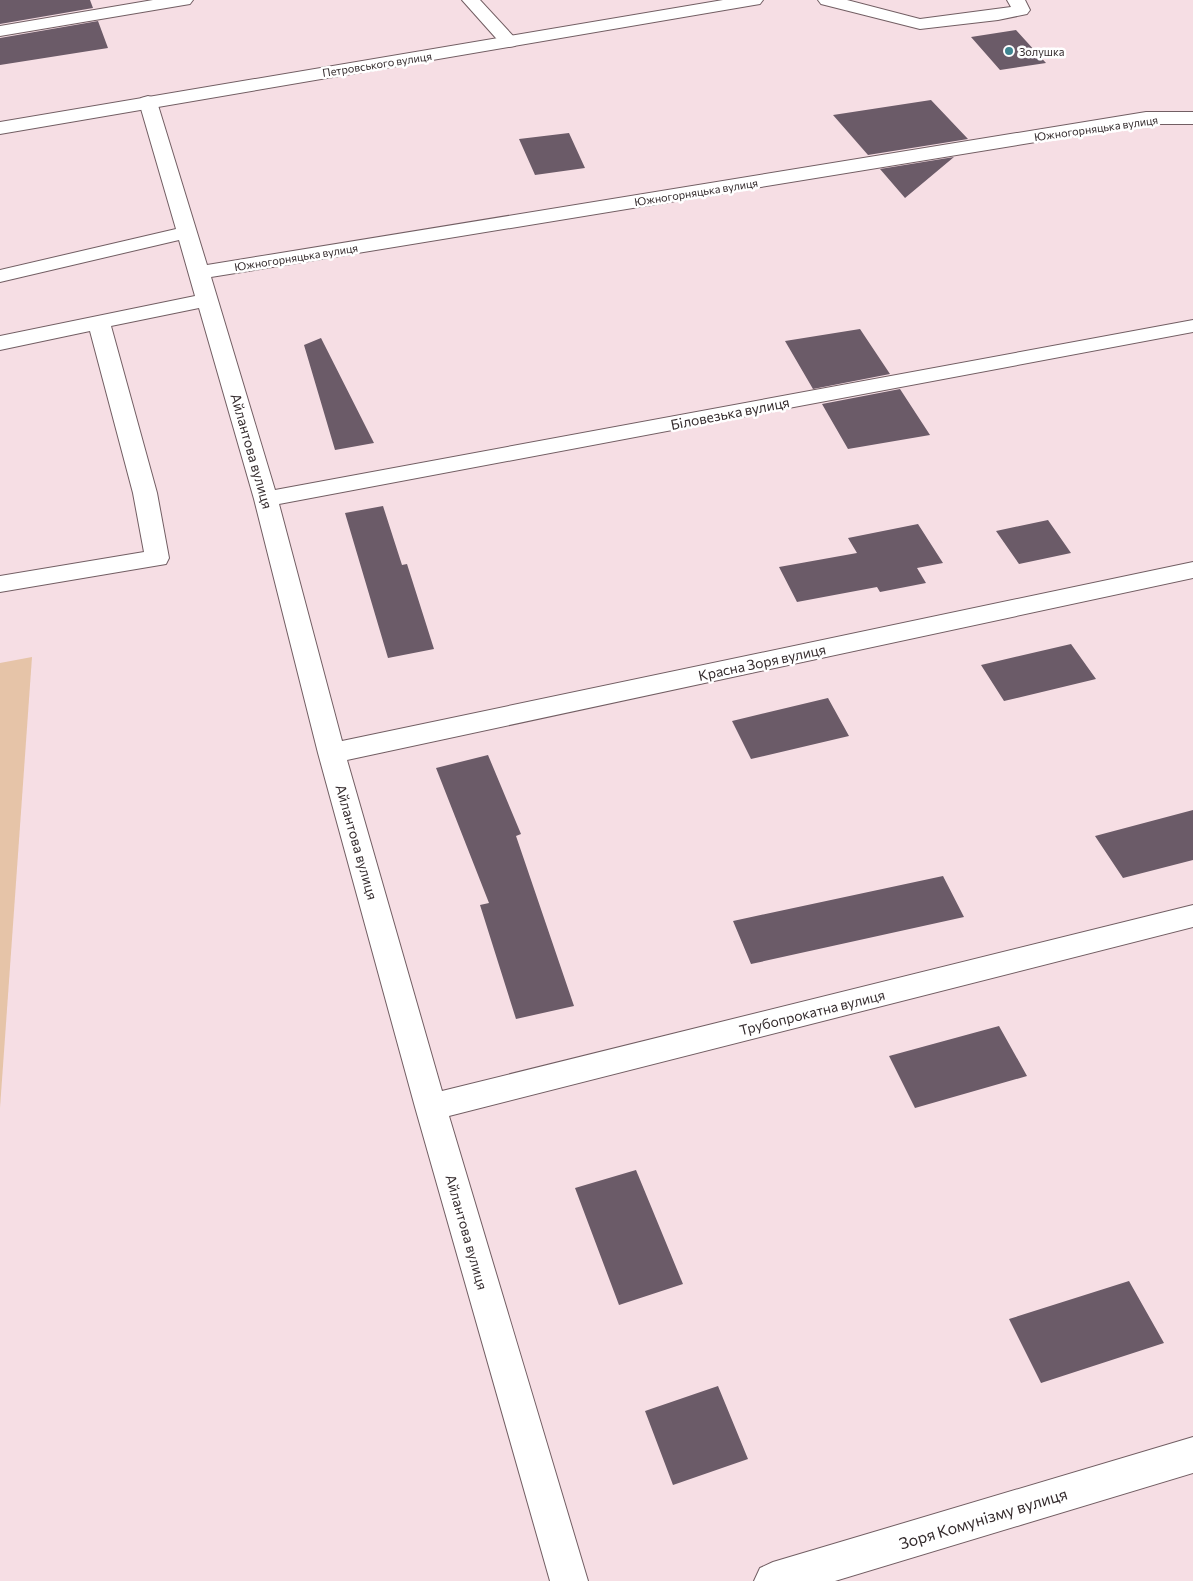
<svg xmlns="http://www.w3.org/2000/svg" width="1193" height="1581" font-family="Commissioner,sans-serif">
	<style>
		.green { fill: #e6c4a8 }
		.building { fill: #6b5b68 }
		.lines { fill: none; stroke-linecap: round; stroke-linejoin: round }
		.minor-casing { stroke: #725e63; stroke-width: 2 }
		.major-casing { stroke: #725e63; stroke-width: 2 }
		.minor { fill: #fff; fill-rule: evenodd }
		.major { fill: #fff; fill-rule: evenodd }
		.poi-dot { fill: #3f8591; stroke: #fff; stroke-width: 2 }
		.labels { text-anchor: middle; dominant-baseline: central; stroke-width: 5; stroke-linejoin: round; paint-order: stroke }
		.far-poi-label { font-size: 11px; fill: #342b2d; stroke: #fff; text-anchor: start }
		.far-street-label { font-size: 11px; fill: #342b2d; stroke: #fff }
		.street-label { font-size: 14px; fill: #342b2d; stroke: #fff }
		.near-street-label { font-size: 16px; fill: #342b2d; stroke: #fff }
	</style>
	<rect width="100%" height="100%" fill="#f6dee4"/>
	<path class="green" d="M32,657L0,1108V663Z"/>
	<path class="building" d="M0,0H90L93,8L0,24Z
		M98,21L108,48L0,65V38Z
		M1016,30L1046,63L1000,70L971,37Z
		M931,100L968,139L868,155L833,115Z
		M569,133L585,168L535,175L519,139Z
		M954,157L905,198L880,169Z
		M860,329L890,374L813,389L785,341Z
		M321,338L374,443L335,450L304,345Z
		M900,389L930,435L848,449L822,404Z
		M383,506L402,565L407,564L434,649L388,658L345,513Z
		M1048,520L1071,553L1019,564L996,531Z
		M918,524L943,563L917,568L926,583L880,592L877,587L797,602L779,567L857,553L848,538Z
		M1071,644L1096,679L1004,701L981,665Z
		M828,698L849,736L751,759L732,721Z
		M488,755L521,834L516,836L574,1006L516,1019L480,905L489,903L436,768Z
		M1193,810V860L1123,878L1095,836Z
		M943,876L964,917L751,964L733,921Z
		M999,1026L1027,1076L915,1108L889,1056Z
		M636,1170L683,1284L619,1305L575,1188Z
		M1129,1281L1164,1343L1041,1383L1009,1319Z
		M718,1386L748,1459L673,1485L645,1411Z"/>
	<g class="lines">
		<g class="minor-casing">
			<path id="minor" d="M153,0H193L190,4L184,5L0,36V26Z
				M462,0H480L515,38L518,42L515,46L509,47L503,46Z
				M818,0H847L920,19L1011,7L1007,0H1025L1030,10L1027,14L998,20L920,29L821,4Z
				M148,96L155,98L157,102L207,265L1146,112H1193V124H1146L211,277L275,490L1193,320V332L279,504L342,741L1193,562V578L347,760L442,1091L1193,905V927L449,1116L588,1581H550L415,1107L318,753L254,499L199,308L111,326L157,493L169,558L166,564L0,592V576L144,552L133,493L90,331L0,350V336L195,296L179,240L0,282V270L176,229L139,102L141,98Z
				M1193,1437V1473L835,1581H754L760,1568L773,1562Z"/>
		</g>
		<g class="major-casing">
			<path id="major" d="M723,0H763L760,4L754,5L0,134V122Z"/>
		</g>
		<use href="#minor" class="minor"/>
		<use href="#major" class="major"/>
	</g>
	<circle class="poi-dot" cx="1009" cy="51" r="5"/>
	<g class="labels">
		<g class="far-poi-label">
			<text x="1019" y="51">Золушка</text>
		</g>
		<g class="far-street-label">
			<text transform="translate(377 64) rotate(-9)">Петровського вулиця</text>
			<text transform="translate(1096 128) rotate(-8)">Южногорняцька вулиця</text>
			<text transform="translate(696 192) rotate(-9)">Южногорняцька вулиця</text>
			<text transform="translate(296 257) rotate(-9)">Южногорняцька вулиця</text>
		</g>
		<g class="street-label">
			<text transform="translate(730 413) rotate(-11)">Біловезька вулиця</text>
			<text transform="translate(252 451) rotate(74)">Айлантова вулиця</text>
			<text transform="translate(762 662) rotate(-12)">Красна Зоря вулиця</text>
			<text transform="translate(357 842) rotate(74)">Айлантова вулиця</text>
			<text transform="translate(812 1012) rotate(-14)">Трубопрокатна вулиця</text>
			<text transform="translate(467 1232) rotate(74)">Айлантова вулиця</text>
		</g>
		<g class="near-street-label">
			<text transform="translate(983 1518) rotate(-17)">Зоря Комунізму вулиця</text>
		</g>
	</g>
</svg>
